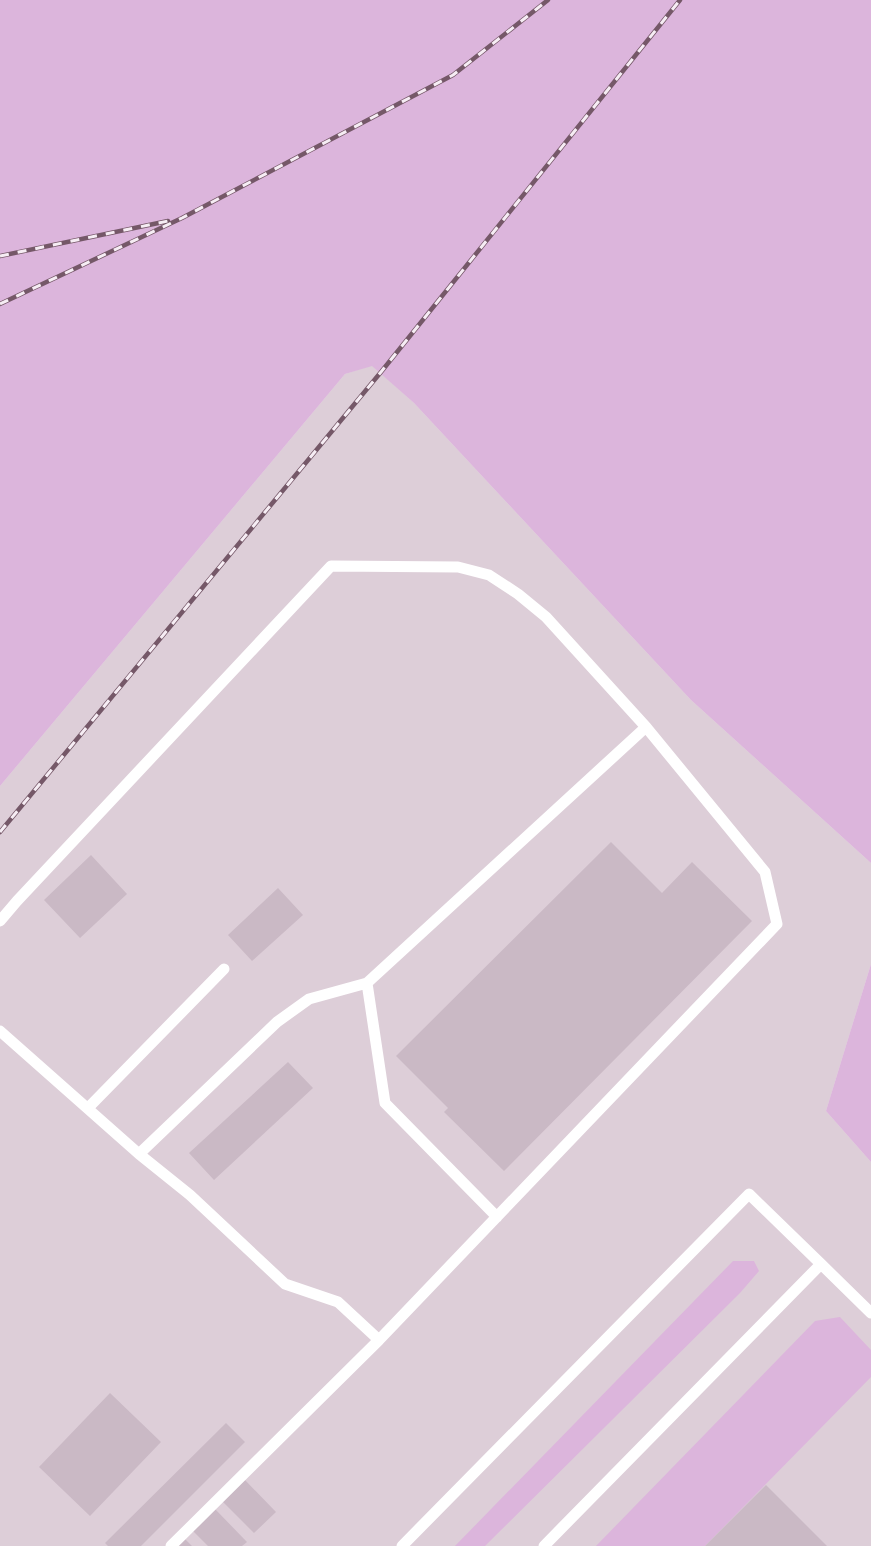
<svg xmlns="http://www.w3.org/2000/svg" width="871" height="1546" font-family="'DM Sans',sans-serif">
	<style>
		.built { fill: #ddced8 }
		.green { fill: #dcb5dc }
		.building { fill: #cab9c5 }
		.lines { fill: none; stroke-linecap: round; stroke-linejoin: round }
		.lane { stroke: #fff; stroke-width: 11 }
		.rail-casing { stroke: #755868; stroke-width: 4.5 }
		.rail { stroke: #f6edf4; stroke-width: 3; stroke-dasharray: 9; stroke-linecap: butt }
	</style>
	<rect width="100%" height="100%" fill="#eadde6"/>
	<path class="built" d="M372,365L414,403L691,700L871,863V964L826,1111L871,1162V1546H0V786L345,374Z"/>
	<path class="green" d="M0,0H871V863L691,700L414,403L372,366L345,374L0,786Z
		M871,964V1162L826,1111Z
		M733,1261H754L759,1271L740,1293L485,1546H455Z
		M840,1317L871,1350V1377L705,1546H596L815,1321Z"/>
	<path class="building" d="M611,842L662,893L692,862L752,921L504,1171L444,1112L448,1108L396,1056Z
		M91,855L127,894L80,938L44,900Z
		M278,888L303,915L252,961L228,935Z
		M288,1062L313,1088L214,1180L189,1153Z
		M110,1393L161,1442L90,1516L39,1467Z
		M226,1423L245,1442L141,1546H108L105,1543Z
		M244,1479L276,1512L254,1533L222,1501Z
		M766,1485L827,1546H705Z
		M215,1509L247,1542L242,1546H208L193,1531Z
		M185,1539L192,1546H177Z"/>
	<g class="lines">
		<path class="lane" d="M0,921L17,901L331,566L458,567L489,575L518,594L546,617L646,727L765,872L777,924L379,1340L171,1546
			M367,983L385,1103L497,1217
			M0,1031L139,1154L190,1195L285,1284L338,1302L379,1340
			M88,1108L224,969
			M139,1154L277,1022L309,999L367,983L646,727
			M402,1546L749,1194L821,1264
			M544,1546L821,1264L871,1313"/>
		<g class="rail-casing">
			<path id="rail" d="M0,256L168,221
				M0,304L182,218L453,75L548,0
				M0,832L381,372L680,0"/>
		</g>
		<use href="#rail" class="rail"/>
	</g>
</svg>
